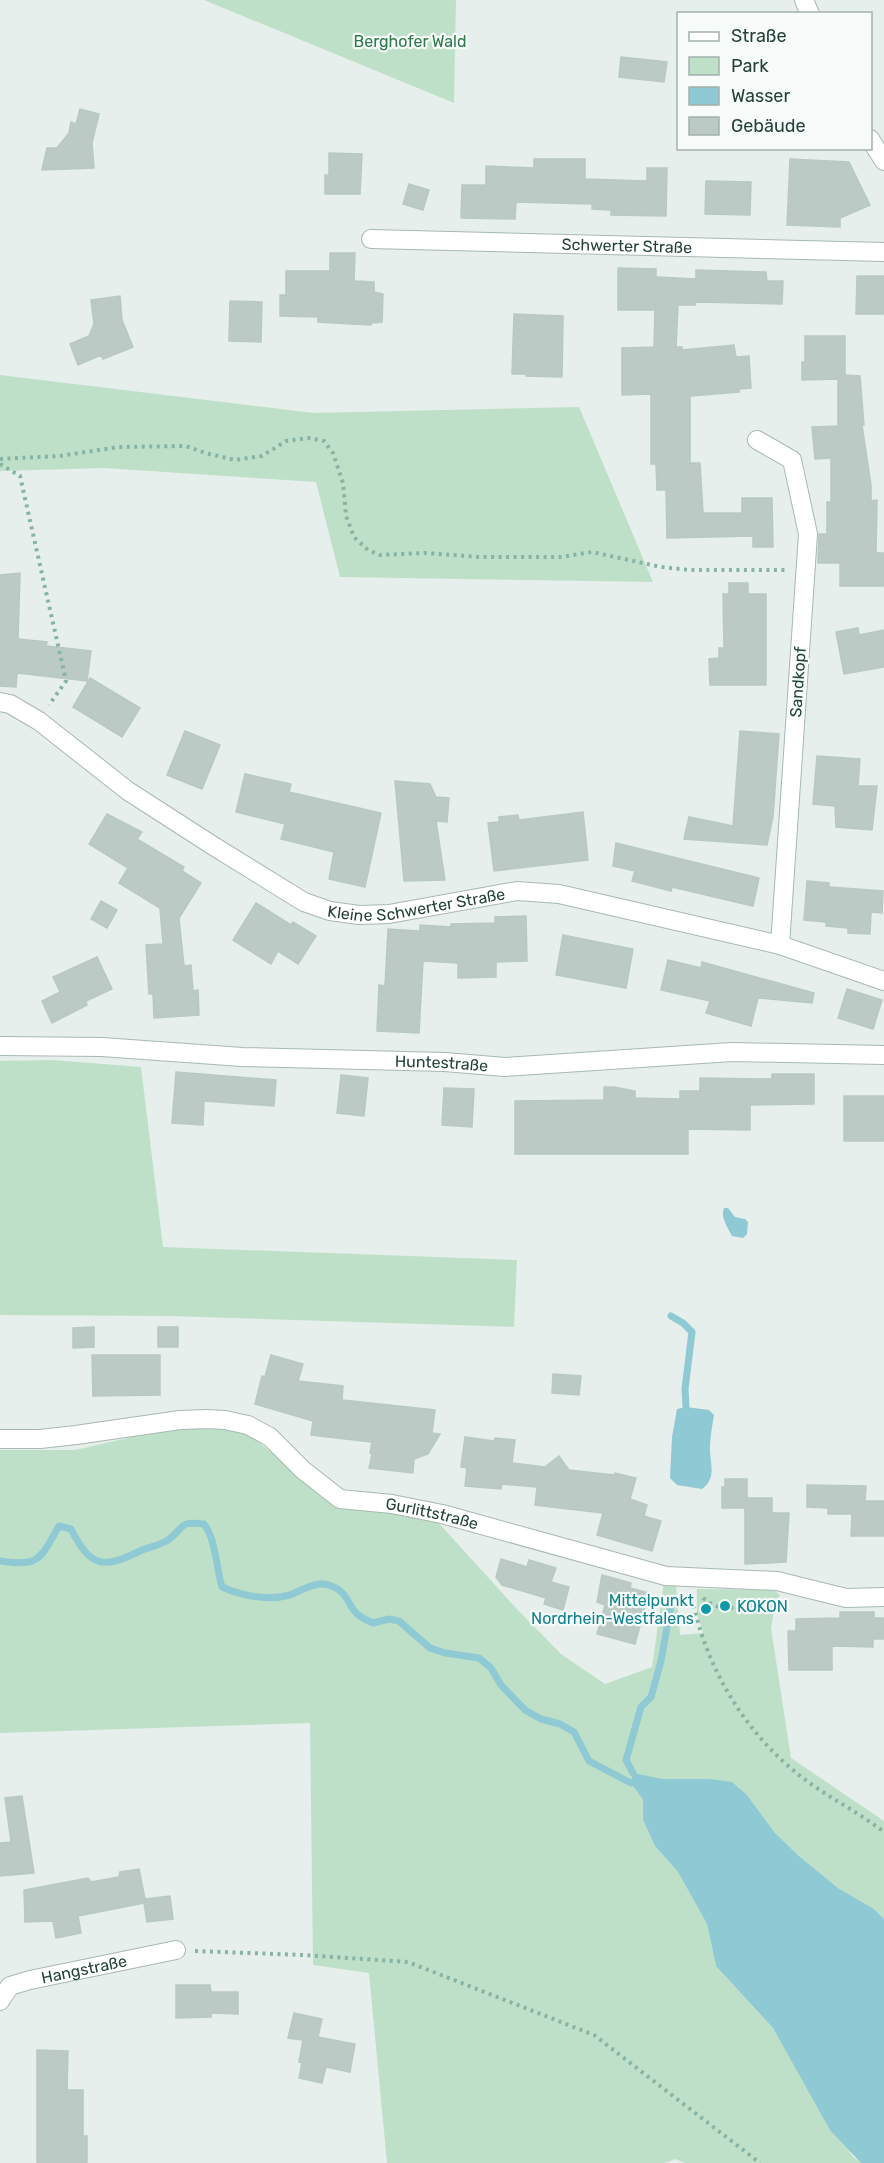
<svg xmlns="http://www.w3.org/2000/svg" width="884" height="2163" font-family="Rubik,sans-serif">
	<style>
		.green { fill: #bfe0c8 }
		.water { fill: #8ec9d4 }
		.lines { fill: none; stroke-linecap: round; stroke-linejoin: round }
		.stream { stroke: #8ec9d4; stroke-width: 7 }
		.building { fill: #bbcac4; stroke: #b8c9c2; stroke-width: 1.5 }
		.street-casing { stroke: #a8b8b2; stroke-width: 20 }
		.path { stroke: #86b3a5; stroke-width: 4; stroke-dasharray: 3 4.5; stroke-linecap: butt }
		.street { stroke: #fff; stroke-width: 18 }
		.culture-dot { fill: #0f9aa8; stroke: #f7fbf9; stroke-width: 2 }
		.labels { text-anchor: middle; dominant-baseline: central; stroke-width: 4.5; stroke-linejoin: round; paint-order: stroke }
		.park-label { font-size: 16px; fill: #2d7a4b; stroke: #f7fbf9 }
		.street-label { font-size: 16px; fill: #24423a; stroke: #f7fbf9 }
		.culture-label { font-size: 16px; fill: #0d838f; stroke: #f7fbf9; text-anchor: end }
	</style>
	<rect width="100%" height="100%" fill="#e6efeb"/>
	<path class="green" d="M204,0H456L454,103Z
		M0,375L314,413L579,407L653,582L340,577L316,482L104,468L0,471Z
		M52,1060L141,1067L163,1247L517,1260L514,1327L170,1316L0,1315V1061Z
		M181,1426L221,1427L247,1433L337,1505L436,1520L514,1606L561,1654L605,1684L652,1667L664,1582L676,1586L680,1635L703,1633L697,1613V1589L774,1590L780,1595L774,1611L771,1628L791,1758L884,1821V1919L874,1909L838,1888L799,1856L775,1833L747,1795L710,1779H663L633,1774L631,1783L643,1800V1820L655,1846L678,1872L707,1924L716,1966L773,2028L853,2157L861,2163H685L675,2159L665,2163H387L369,1973L313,1965L310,1723L0,1733V1450H75Z"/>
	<path class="water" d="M724,1208H728L735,1217L745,1219L748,1222L747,1234L743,1238L732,1236C728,1228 720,1217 724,1208Z
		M686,1407L709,1410L714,1415C712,1426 710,1438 710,1449C710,1464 717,1478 702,1489L677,1485L670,1478L672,1437L677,1409Z
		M633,1773L663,1779H710L732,1782L747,1795L775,1833L799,1856L838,1888L874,1909L884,1919V2163H861L830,2130L773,2028L716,1966L707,1924L678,1872L655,1846L643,1820V1800L631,1783Z"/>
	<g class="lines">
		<path class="stream" d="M671,1316L683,1323L692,1332L685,1389L686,1407
			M0,1561C40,1567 40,1559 59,1526L71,1529C91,1569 104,1569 142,1550C150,1547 161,1545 168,1540C186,1527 177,1521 204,1524C216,1540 216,1567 222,1587C242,1596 268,1601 290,1595C302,1590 316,1581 329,1585C349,1592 346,1603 357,1614C362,1618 368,1621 373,1623L389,1619L399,1621L430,1648L445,1653L479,1658L491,1668L501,1685L525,1710L541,1719L560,1724L574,1732L589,1761L631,1783
			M633,1773L626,1760L641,1707L651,1697L661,1661L671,1605"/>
	</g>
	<path class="building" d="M621,57L667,62L664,82L619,77Z
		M80,109L99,114L92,143L94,168L42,170L47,148H57L69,133L71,122L76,124Z
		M329,153L362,154L360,194H325V175H329Z
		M534,159H585V179L647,181V168H667L666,216L611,215V210L592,209V204L516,202L515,219L461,218L462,185H486V166L534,168Z
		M790,159L849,162L870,205L840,218V227L787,225Z
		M706,181L751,182L750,215L705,214Z
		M409,184L429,190L423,210L403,204Z
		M330,253H355L354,281L374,282V292L383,294L382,322L371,323V325L351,324L318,322V317L280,316V295H286V271H330Z
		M618,268L656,269V277L696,279V270L766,272L767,281H783L782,304L695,302V305H678L676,347H682V350L734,345L736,357L749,356L751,388L739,389V392L690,396V463H700L703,513H742V498H772L773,547H753V536L667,538L666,490H657L656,464H651V394L622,395V348L654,347L655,310H618Z
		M857,276H884V314H856Z
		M120,296L122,320L133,347L103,359L101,355L78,365L70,344L89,336L94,324L91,300Z
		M230,301L262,302L261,342L229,341Z
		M514,314L563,316L562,377L526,376V374H512Z
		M805,336H845V375L860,376L864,425H862L871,485V501L877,500L876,553H884V586H840V563H818L819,534H827V502H831V458L815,459L812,427L838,426V379L802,380V362H805Z
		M20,573L18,639L47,642L46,646L91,651L87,681L17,673L16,687L0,686V575Z
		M729,583H748V594H766V685H710L709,659L719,658V648H724L723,594H729Z
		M858,628L859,635L884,630V667L844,674L836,632Z
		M90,678L140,708L122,737L73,707Z
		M185,731L220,745L202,789L167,775Z
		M740,731L779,734L773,817L767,845L684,839L689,817L733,826Z
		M817,756L860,759L858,786H877L872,830L836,827L835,806L813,804Z
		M245,774L291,784L289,792L381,813L365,887L329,879L334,852L281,839L285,824L236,812Z
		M395,781L430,784L436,797L449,798L447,822L436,821L445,880L404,881Z
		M583,812L588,860L494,871L488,823L499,822V817L518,815L519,820Z
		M107,814L142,832L137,839L184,867L182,871L201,883L179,918L184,966L191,965L193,991L198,990L199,1015L154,1018L153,994H149L146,945L163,944L160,908L119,883L128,868L89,844Z
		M616,843L759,878L753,906L672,887L671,891L632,881L635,871L613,866Z
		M807,881L829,883V887L883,891L882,913L871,912L870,934L848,933V928L826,926V922L804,920Z
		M101,901L117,910L107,928L91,919Z
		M256,903L291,925L293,922L316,936L298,964L278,951L271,964L233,940Z
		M526,916L527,961L496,962V977L458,978V963L423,961L419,1033L377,1031L379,985L385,986L388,929L420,931V925L451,927V924L495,923V917Z
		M563,935L633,949L626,988L556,975Z
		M97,957L112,989L86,1001L87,1005L52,1023L42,1001L60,992L53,977Z
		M668,960L701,968L702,962L814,993L812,1003L758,998L751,1026L706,1013L710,1001L661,990Z
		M847,989L882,1000L873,1029L838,1018Z
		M176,1072L276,1080L274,1106L204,1101L203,1125L172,1123Z
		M772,1074H814V1104L750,1105V1130L688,1129V1154H515V1101L604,1100V1087H614L635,1091V1098L680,1099V1091H700V1078L772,1079Z
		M341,1075L368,1078L364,1116L337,1113Z
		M444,1088L474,1089L472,1127L442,1125Z
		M844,1096H884V1141H844Z
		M94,1327V1347L73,1348V1328Z
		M158,1327H178V1347H158Z
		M92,1355H160V1395L93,1396Z
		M271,1355L303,1364L298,1381L343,1386L342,1400L435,1410L432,1433L440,1434L428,1454L414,1459L413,1473L369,1468L372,1454L370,1453L372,1442L311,1435L313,1421L255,1404L262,1376L265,1377Z
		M553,1374L581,1376L579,1395L552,1393Z
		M465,1437L494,1441L495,1438L515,1440L512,1463L545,1467L559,1456L569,1470L614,1475L615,1473L636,1478L630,1499L647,1505L644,1516L661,1521L652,1551L597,1535L603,1513L535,1505L537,1487L502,1484L501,1489L465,1486L467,1468L461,1467Z
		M725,1479H747V1498H772V1513H789L786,1562L745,1564V1508H722V1487H725Z
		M807,1485L866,1486L865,1501H884V1536H851L852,1514H828V1508L807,1507Z
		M501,1559L527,1567L529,1560L556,1568L551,1582L569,1587L563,1610L544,1604L548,1591L546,1598L502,1585L496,1577Z
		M602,1575L631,1583L630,1588L649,1593L635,1644L597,1634L605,1605L597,1602Z
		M840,1612H874V1618H884V1639H873V1647L832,1646V1670H789L788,1631H796V1619L840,1618Z
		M22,1796L34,1873L0,1876V1843L11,1842L5,1798Z
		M139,1869L145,1899L170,1896L173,1919L147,1922L144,1903L78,1916L81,1933L56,1938L53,1921L25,1922L24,1890L88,1878L91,1882L119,1877L120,1872Z
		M176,1985H210L211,1992H238V2014L211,2013V2017L176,2018Z
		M294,2013L322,2019L318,2037L355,2044L350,2072L326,2067L322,2083L299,2078L302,2063L299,2062L303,2040L288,2038Z
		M37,2050L68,2051L67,2090H83V2136H87V2163H37Z"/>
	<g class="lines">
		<g class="street-casing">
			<g id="street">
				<path d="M804,0L810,14"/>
				<path d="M870,139L884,161"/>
				<path id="s1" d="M371,239L884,252"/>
				<path d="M757,440L792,460L808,534L780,945"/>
				<path id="s2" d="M0,702L10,704L39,721L128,791L215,847L304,902L330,911L359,915L389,914L517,891L559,894L780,945L884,981"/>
				<path id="s3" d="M0,1046L102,1047L242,1057L445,1062L505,1067L732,1052L884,1055"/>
				<path id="s4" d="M0,1439H40L76,1435L180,1420L207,1419L225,1420L248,1425L270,1437L303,1470L340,1499L392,1504L442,1514L666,1576L777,1581L846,1598L884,1597"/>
				<path id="s5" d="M0,2001L10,1986L30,1980L176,1950"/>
			</g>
		</g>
		<path class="path" d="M0,459L59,456L119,447L186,446L205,453L235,460L262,456L286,441L308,438L324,441L333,453L343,483L346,516L354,537L368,550L380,555L426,553L480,557H561L592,552L661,567L690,570H786
			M0,464L20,476L66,681L49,705
			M692,1598C707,1672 749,1740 811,1784C835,1801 861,1814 884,1832
			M703,1598C716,1608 731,1614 743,1600
			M195,1951L303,1955L408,1962L594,2035L760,2163"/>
		<use href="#street" class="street"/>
	</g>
	<g class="culture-dot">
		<circle cx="725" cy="1606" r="6"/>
		<circle cx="706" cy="1609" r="6"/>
	</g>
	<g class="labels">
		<g class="park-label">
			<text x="410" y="41">Berghofer Wald</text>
		</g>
		<g class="street-label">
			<text stroke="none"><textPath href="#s1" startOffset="256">Schwerter Straße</textPath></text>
			<text transform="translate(798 682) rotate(-86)">Sandkopf</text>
			<text stroke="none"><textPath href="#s2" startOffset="480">Kleine Schwerter Straße</textPath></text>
			<text stroke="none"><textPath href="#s3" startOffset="442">Huntestraße</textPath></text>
			<text stroke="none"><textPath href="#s4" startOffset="462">Gurlittstraße</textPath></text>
			<text stroke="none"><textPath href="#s5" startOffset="94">Hangstraße</textPath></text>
		</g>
		<g class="culture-label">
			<text x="694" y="1600">Mittelpunkt<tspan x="694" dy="18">Nordrhein-Westfalens</tspan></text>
			<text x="737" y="1606" text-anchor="start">KOKON</text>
		</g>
	</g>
	<rect x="677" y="12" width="195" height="138" fill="#f7fbf9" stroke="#a3b1ad" stroke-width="1.5"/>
	<rect x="689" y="32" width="30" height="9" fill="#ffffff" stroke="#a3b1ad" stroke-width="1.5"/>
	<text x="731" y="42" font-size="18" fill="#24423a">Straße</text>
	<rect x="689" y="57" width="30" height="18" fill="#bfe0c8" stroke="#a3b1ad" stroke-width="1.5"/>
	<text x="731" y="72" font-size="18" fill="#24423a">Park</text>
	<rect x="689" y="87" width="30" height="18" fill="#8ec9d4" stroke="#a3b1ad" stroke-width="1.5"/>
	<text x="731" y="102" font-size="18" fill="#24423a">Wasser</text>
	<rect x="689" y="117" width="30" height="18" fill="#bbcac4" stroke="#a3b1ad" stroke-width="1.5"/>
	<text x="731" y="132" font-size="18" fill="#24423a">Gebäude</text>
</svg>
